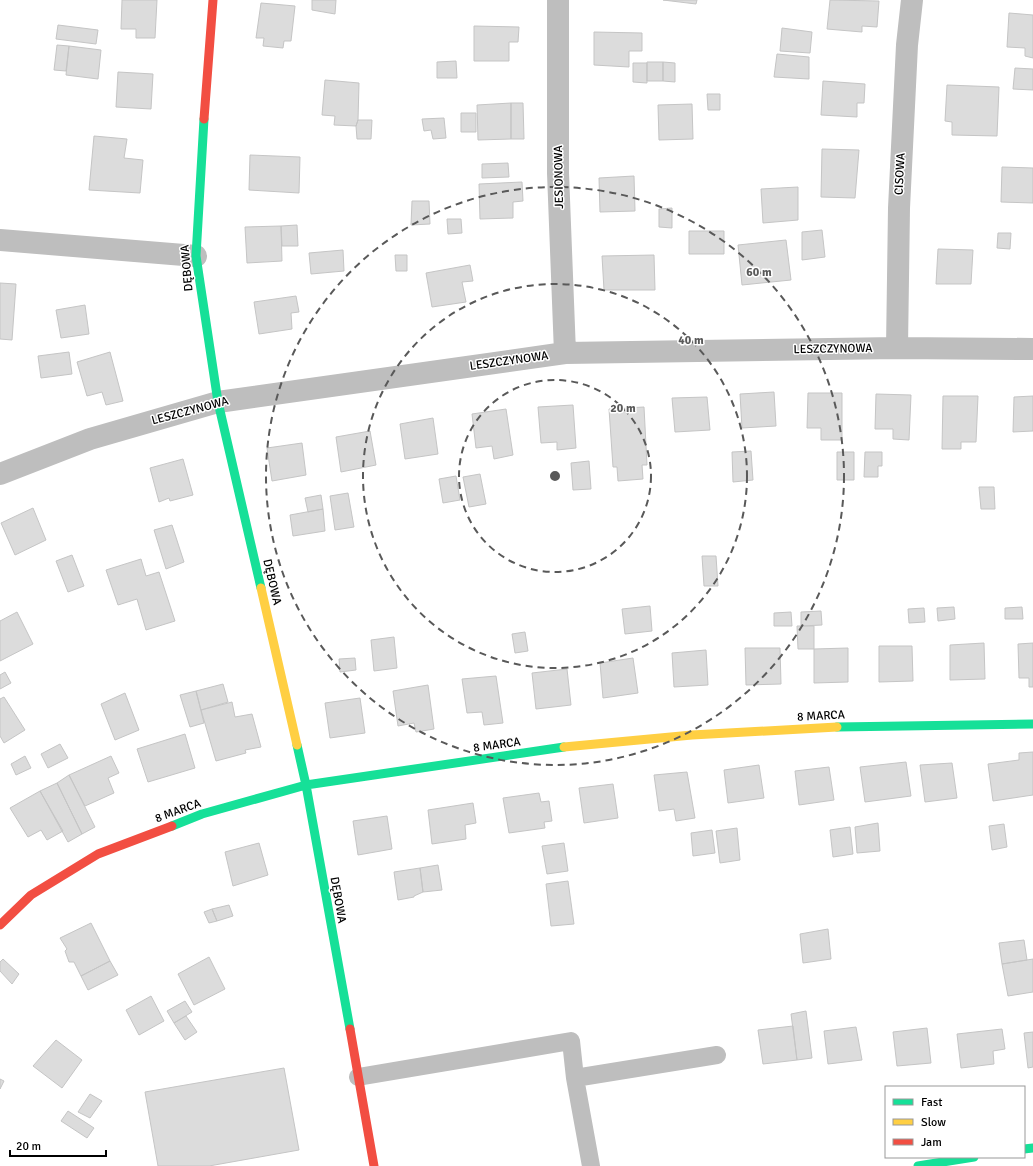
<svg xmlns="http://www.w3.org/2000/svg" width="1033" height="1166" font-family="Signika,sans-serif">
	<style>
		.building { fill: #dcdcdc; stroke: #c5c5c5 }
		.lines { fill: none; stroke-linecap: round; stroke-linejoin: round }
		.lane { stroke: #bebebe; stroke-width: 18 }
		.street { stroke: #bebebe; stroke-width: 22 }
		.fast { stroke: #16e098; stroke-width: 9 }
		.slow { stroke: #ffcf43; stroke-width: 9 }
		.jam { stroke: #f24e42; stroke-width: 9 }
		.ring { fill: none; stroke: #595959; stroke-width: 2; stroke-dasharray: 7 5 }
		.labels { text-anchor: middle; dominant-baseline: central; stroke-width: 3; stroke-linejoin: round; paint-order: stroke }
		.street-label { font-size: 12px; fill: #000; stroke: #fff }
		.centre { fill: #595959; stroke: #fff; stroke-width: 2 }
		.ring-label { font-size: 12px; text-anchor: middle; font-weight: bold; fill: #595959; stroke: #fff; stroke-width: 3; stroke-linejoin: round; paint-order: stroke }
	</style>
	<rect width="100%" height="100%" fill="#fff"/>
	<path class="building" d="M122,0H157L155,38H136V29H121Z
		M312,0H336L335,14L312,10Z
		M663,0H697L696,4Z
		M830,0L879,1L877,27L862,26V32L827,29Z
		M261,3L295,6L291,41H284L283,48L263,46L264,38H256Z
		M1009,13L1033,15V58L1025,56V48L1007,47Z
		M58,25L98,30L96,44L56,39Z
		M474,26L519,27L518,42H509V61H474Z
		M782,28L812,32L810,53L780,51Z
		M594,32L642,33V51H629V67L594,65Z
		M57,45L69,46L66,71L54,70Z
		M69,46L101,50L98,79L66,75Z
		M777,54L809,57V79L774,77Z
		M456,61L457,78H437V62Z
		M647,62H663V81H647Z
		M663,62L675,63V82L663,81Z
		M633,63H647V83L633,82Z
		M1015,68L1033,69V90L1013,89Z
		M118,72L153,74L151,109L116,107Z
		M325,80L359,83L358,120L356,126L334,125L335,116L322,115Z
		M823,81L865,84L864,103H857V117L821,115Z
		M947,85L999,87L997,136L952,135V122L945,121Z
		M707,94H720V110H708Z
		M511,103V139L478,140L477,105Z
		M511,103H523L524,139H511Z
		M692,104L693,139L659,140L658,105Z
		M461,113H476V132H461Z
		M444,118L446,138L433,139L431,130L424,131L422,119Z
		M358,120H372L371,139H357L356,126Z
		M94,136L127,139L124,158L143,160L140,193L89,190Z
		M822,149L859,150L855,198L821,197Z
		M250,155L300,157L299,193L249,190Z
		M508,163L509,177L482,178V164Z
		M1002,167L1033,168V203L1001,202Z
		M634,176L635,211L600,212L599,178Z
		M522,182L523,201L513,202V218L480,219L479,184Z
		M798,187V220L763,223L761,189Z
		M412,201H429L430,224L411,225Z
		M672,208V228L659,227V209Z
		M447,219H461L462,233L448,234Z
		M297,225L298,246H282L281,226Z
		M281,226L282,261L247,263L245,227Z
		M822,230L825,257L802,260V232Z
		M689,231H724V254H689Z
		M998,233H1011L1010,249L997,248Z
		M786,240L791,280L742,285L738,245Z
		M938,249L973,250L971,284H936Z
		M343,250L344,271L311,274L309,253Z
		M395,255H407V271H396Z
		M654,255L655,290H604L602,256Z
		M470,265L473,281L462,282L466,302L432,307L426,273Z
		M0,283L16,284L12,340L0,339Z
		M296,296L299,312L291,313L292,329L259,334L254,302Z
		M85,305L89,334L61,338L56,310Z
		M69,352L72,374L41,378L38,356Z
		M110,352L123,401L106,405L102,392L87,396L77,362Z
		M774,392L776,426L742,428L740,394Z
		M808,393H842V440H821V428H807Z
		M876,394L911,395L909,440L893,439V429H875Z
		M943,396H978L976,442H961V449H942Z
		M1033,396V431L1013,432L1014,397Z
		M707,397L710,430L675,432L672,398Z
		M573,405L576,448L557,450V442L541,443L538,407Z
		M644,407L647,465H642L643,479L618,481L617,467H613L609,409Z
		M506,409L513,455L494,459L492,446L476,448L472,414Z
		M433,418L438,454L405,459L400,424Z
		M370,431L376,465L341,472L336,437Z
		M302,443L306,475L272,481L267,448Z
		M751,451L753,480L733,482L732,452Z
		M837,452H854V480H837Z
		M865,452H882V466H878V477H864Z
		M183,459L193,495L170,501L169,498L159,502L150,468Z
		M589,461L591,489L573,490L571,463Z
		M480,474L486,504L469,507L463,477Z
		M456,476L460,500L443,503L439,479Z
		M979,487H994L995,509H981Z
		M348,493L354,527L335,530L330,496Z
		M321,495L323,509L308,512L305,498Z
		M33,508L46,540L15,555L1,523Z
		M323,509L325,531L293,536L290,515Z
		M172,525L184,562L166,569L154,530Z
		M72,555L84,586L68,592L56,561Z
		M702,556H716L718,586H704Z
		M141,559L146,576L159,572L175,621L146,630L137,599L118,605L106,570Z
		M650,606L652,631L625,634L622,609Z
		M954,607L955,619L938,621L937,608Z
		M1022,607L1023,619H1005V608Z
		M924,608L925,622L909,623L908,609Z
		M821,611L822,625L801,626V612Z
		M17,612L33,644L0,661V621Z
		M791,612L792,626H774V613Z
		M797,626H814V649H798Z
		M525,632L528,651L515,653L512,634Z
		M394,637L397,668L374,671L371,640Z
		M984,643L985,679L950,680V645Z
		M1033,643V687H1029V678H1019L1018,644Z
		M879,646H912L913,681L879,682Z
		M745,648H780L781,684L746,685Z
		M848,648V682L814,683V649Z
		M706,650L708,685L674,687L672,653Z
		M355,658L356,670L340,672L339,659Z
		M633,658L638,693L603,698L600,663Z
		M567,669L571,705L536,709L532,673Z
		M5,672L11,683L0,689V675Z
		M496,676L503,723L484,725L482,712L467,713L462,679Z
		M223,684L228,702L201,710L196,691Z
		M428,685L434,729L416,732L414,723L398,726L393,691Z
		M196,691L204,723L190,727L180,695Z
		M125,693L139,730L115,740L101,704Z
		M4,697L25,730L4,743L0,736V699Z
		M360,698L365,733L330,738L325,703Z
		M232,702L235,717L252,714L261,747L245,750L246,753L216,761L201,710Z
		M185,734L195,768L148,782L137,749Z
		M60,744L68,758L48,768L41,754Z
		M1033,752V795L993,801L988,764L1019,760V753Z
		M25,756L31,768L16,775L11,764Z
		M111,756L119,773L108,778L114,793L85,806L69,775Z
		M906,762L911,796L865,802L860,767Z
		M952,763L957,798L925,802L920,765Z
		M759,765L764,798L728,803L724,770Z
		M829,767L834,800L799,805L795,771Z
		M687,772L695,818L676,821L674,809L659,811L654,775Z
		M69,775L95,827L82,834L57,783Z
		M57,783L82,834L68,842L40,791Z
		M613,784L618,818L584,823L579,788Z
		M40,791L63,831L47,840L41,830L28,837L10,808Z
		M539,793L541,802L549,801L552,821L544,822L545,828L509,833L503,798Z
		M473,803L476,823L465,825L466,839L432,844L428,810Z
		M387,816L392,849L358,855L353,821Z
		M878,823L880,851L857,853L855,827Z
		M1004,824L1007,847L992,850L989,826Z
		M850,827L853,854L833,857L830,830Z
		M737,828L740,860L720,863L716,831Z
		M712,830L715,853L693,856L691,833Z
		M259,843L268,875L233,886L225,852Z
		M564,843L568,871L547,874L542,846Z
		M438,865L442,890L423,892L420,868Z
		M420,868L423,892L414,896V897L398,900L394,872Z
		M568,881L574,924L551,926L546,884Z
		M229,905L233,916L217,921L212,909Z
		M212,909L217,921L209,923L204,912Z
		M91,923L110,961L81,976L74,962H69L65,951L67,949L60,938Z
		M828,929L831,959L803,963L800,934Z
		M1024,940L1027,960L1002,964L999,943Z
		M209,957L225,989L194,1005L178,974Z
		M3,959L19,974L12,984L0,971V962Z
		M1033,959V992L1008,996L1002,964Z
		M110,961L118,975L88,990L81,976Z
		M151,996L164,1021L139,1035L126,1010Z
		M185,1001L192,1012L174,1023L167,1011Z
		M806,1011L812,1058L797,1060L791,1014Z
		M186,1016L197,1032L185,1040L174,1023Z
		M793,1026L797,1060L763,1064L758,1030Z
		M856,1027L862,1060L828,1064L824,1031Z
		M927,1028L931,1063L897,1066L893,1032Z
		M1002,1029L1005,1049L993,1051L994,1064L961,1068L957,1034Z
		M1033,1032V1067L1028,1068L1024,1033Z
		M56,1040L82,1060L62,1088L33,1066Z
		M284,1068L299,1150L209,1166H158L145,1092Z
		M0,1079L4,1081L0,1089Z
		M90,1094L102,1101L90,1118L78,1112Z
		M68,1111L94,1128L87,1138L61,1121Z"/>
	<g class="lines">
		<path class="lane" d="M358,1077L571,1041L575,1078L717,1055
			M575,1078L591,1166"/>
		<path class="street" d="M558,0V173L565,353
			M0,240L196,256
			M897,348L899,208L907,45L912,0
			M0,474L90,439L218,402L565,353L897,348L1033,349"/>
		<path class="fast" d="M204,119L196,256L218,402L261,588
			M837,727L1033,724
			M297,745L306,785L350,1029
			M172,826L202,814L306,785L564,747
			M1024,1149L1033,1148
			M918,1166L974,1157"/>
		<path class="slow" d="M261,588L297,745
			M564,747L692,735L837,727"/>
		<path class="jam" d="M204,119L213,0
			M0,925L31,895L98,854L172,826
			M350,1029L374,1166"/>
	</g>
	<g class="ring">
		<circle cx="555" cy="476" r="96"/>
		<circle cx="555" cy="476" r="192"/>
		<circle cx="555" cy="476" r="289"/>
	</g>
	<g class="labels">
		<g class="street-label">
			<text transform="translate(900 174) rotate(-87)">CISOWA</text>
			<text transform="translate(559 177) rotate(-91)">JESIONOWA</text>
			<text transform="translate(187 268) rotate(-95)">DĘBOWA</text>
			<text transform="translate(833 349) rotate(-1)">LESZCZYNOWA</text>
			<text transform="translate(509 361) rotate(-8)">LESZCZYNOWA</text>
			<text transform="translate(190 411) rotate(-15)">LESZCZYNOWA</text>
			<text transform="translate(272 582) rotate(77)">DĘBOWA</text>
			<text transform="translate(821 716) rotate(-3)">8 MARCA</text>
			<text transform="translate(497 745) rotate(-8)">8 MARCA</text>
			<text transform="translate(178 811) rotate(-20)">8 MARCA</text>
			<text transform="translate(338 900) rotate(80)">DĘBOWA</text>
		</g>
	</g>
	<circle cx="555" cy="476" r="6" class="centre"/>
	<g class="ring-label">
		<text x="759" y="276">60 m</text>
		<text x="691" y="344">40 m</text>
		<text x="623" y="412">20 m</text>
	</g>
	<rect x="885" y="1086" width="140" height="72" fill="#ffffff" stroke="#999999"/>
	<rect x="893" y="1099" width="20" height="6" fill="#16e098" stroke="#999999"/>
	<text x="921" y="1106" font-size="12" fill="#000000">Fast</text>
	<rect x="893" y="1119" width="20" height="6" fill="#ffcf43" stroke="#999999"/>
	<text x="921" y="1126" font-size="12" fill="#000000">Slow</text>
	<rect x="893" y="1139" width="20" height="6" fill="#f24e42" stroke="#999999"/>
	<text x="921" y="1146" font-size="12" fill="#000000">Jam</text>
	<path d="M10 1150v6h96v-6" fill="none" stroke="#000000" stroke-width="2"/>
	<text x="16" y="1150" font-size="12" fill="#000000" stroke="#ffffff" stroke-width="3" paint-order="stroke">20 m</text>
</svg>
